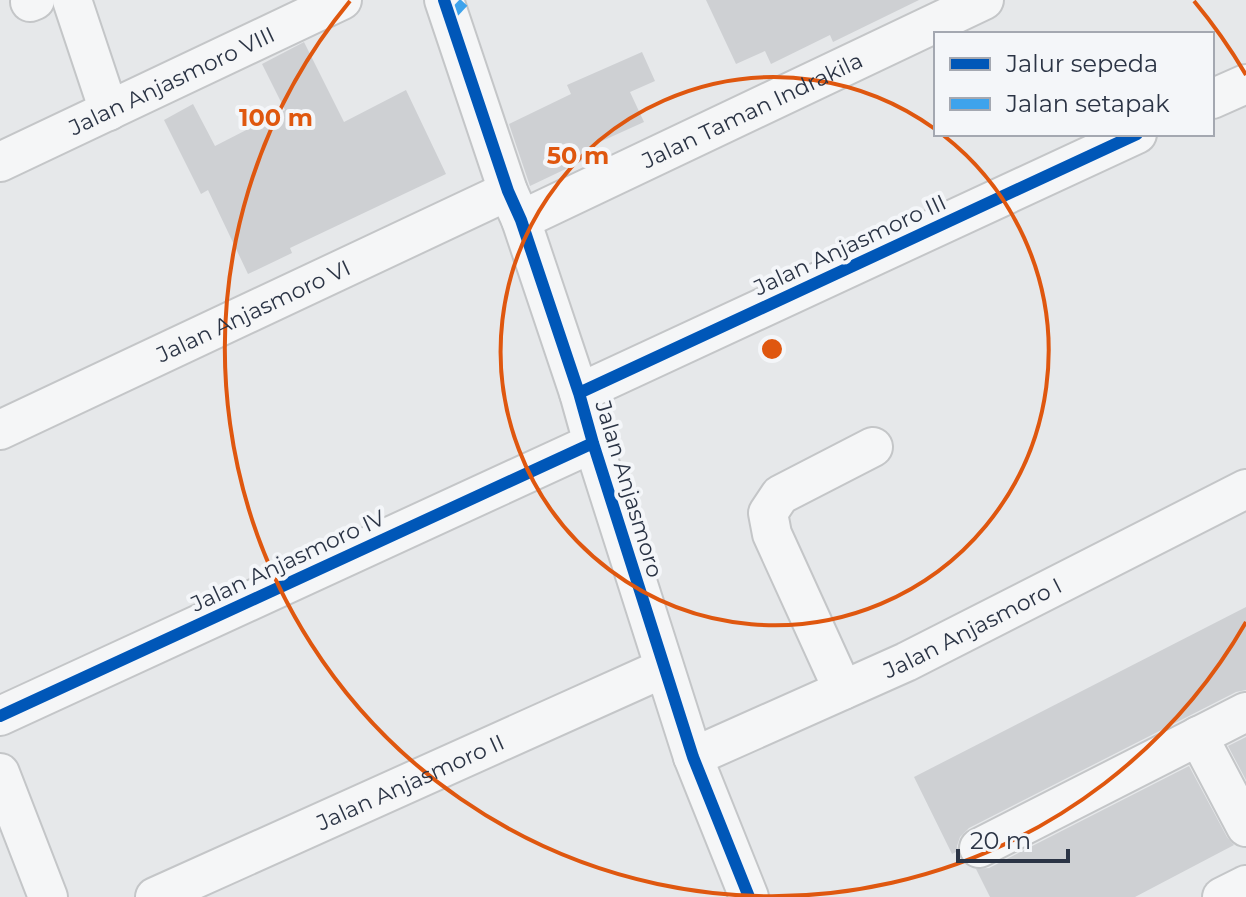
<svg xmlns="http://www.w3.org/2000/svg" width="1246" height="897" font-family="Montserrat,sans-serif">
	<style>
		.building { fill: #ced0d3 }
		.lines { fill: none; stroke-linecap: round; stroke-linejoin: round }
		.minor-casing { stroke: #c4c6c8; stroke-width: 42 }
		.minor { stroke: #f5f6f7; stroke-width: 38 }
		.quiet { stroke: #3ea3ec; stroke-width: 10; stroke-dasharray: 20 10; stroke-linecap: butt }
		.cycleway-casing { stroke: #f4f6f9; stroke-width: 17 }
		.cycleway { stroke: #0057b8; stroke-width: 12 }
		.ring { fill: none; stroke: #df570f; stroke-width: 4 }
		.labels { text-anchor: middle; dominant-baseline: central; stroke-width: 8; stroke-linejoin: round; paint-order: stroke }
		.street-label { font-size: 22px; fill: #2b3445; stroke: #f4f6f9 }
		.centre { fill: #df570f; stroke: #f4f6f9; stroke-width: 4 }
		.ring-label { font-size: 24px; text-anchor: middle; font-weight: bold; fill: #df570f; stroke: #f4f6f9; stroke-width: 8; stroke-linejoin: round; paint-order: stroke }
	</style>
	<rect width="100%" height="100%" fill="#e6e8ea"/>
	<path class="building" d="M706,0H919L833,42L830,35L771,64L765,51L736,64Z
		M304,42L344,122L406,90L446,174L290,248L292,253L248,274L208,190L201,194L164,120L193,104L215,146L285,110L262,64Z
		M642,52L655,81L630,92L644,122L591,146L595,155L530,186L509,124L571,94L567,85Z
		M1246,607V690L1236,692L969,828L960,837L957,846L958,851L952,854L914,777Z
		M1246,737V780L1228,746Z
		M1189,766L1227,837L1234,845L1135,897H990L976,869L989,868Z"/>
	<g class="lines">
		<g class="minor-casing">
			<g id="minor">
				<path d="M72,0L109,111"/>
				<path d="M444,0L508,191L521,220L579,393L593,443L693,757L749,897"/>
				<path d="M30,2L35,0"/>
				<path d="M1212,99L1246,84"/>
				<path id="s1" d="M0,162L342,0"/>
				<path id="s2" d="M521,220L984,0"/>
				<path d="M579,393L1137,134"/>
				<path id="s3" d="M0,430L508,191"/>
				<path d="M843,690L772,534L768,513L780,495L873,447"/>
				<path d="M0,716L593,443"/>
				<path d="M1198,736L1246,827"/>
				<path id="s4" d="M693,757L906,662L1246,489"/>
				<path d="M0,773L48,897"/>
				<path d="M979,848L1246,712"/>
				<path id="s5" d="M155,897L664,668"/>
				<path d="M1222,897L1246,885"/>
			</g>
		</g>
		<use href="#minor" class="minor"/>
		<path class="quiet" d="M450,17L466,0"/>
		<g class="cycleway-casing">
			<path id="cycleway" d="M444,0L508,191L521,220L579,393L593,443L693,757L749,897
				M579,393L1137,134
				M0,716L593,443"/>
		</g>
		<use href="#cycleway" class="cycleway"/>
	</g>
	<g class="ring">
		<path d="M943 135A274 274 0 1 1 935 129"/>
		<path d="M1246 622A547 547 0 1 1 350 1M1194 1A547 547 0 0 1 1246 75"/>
	</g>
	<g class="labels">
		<g class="street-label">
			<text stroke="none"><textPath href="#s1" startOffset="190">Jalan Anjasmoro VIII</textPath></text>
			<text stroke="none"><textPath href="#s2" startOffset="256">Jalan Taman Indrakila</textPath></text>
			<text transform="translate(850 245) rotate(-25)">Jalan Anjasmoro III</text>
			<text stroke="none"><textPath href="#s3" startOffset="280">Jalan Anjasmoro VI</textPath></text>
			<text transform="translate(629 489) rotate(73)">Jalan Anjasmoro</text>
			<text transform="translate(288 561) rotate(-25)">Jalan Anjasmoro IV</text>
			<text stroke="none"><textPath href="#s4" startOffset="308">Jalan Anjasmoro I</textPath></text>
			<text stroke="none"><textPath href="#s5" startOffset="280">Jalan Anjasmoro II</textPath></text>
		</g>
	</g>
	<circle cx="772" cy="349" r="12" class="centre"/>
	<g class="ring-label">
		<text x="276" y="126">100 m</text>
		<text x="578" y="164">50 m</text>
	</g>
	<rect x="934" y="32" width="280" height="104" fill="#f4f6f9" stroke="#a4a8b1" stroke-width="2"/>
	<rect x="950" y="58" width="40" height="12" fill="#0057b8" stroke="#a4a8b1" stroke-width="2"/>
	<text x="1006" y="72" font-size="24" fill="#2b3445">Jalur sepeda</text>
	<rect x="950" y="98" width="40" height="12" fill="#3ea3ec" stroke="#a4a8b1" stroke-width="2"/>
	<text x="1006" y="112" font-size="24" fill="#2b3445">Jalan setapak</text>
	<path d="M958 849v12h110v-12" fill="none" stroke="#2b3445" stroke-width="4"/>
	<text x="970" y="849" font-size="24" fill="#2b3445" stroke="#f4f6f9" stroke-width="6" paint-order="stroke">20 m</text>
</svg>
